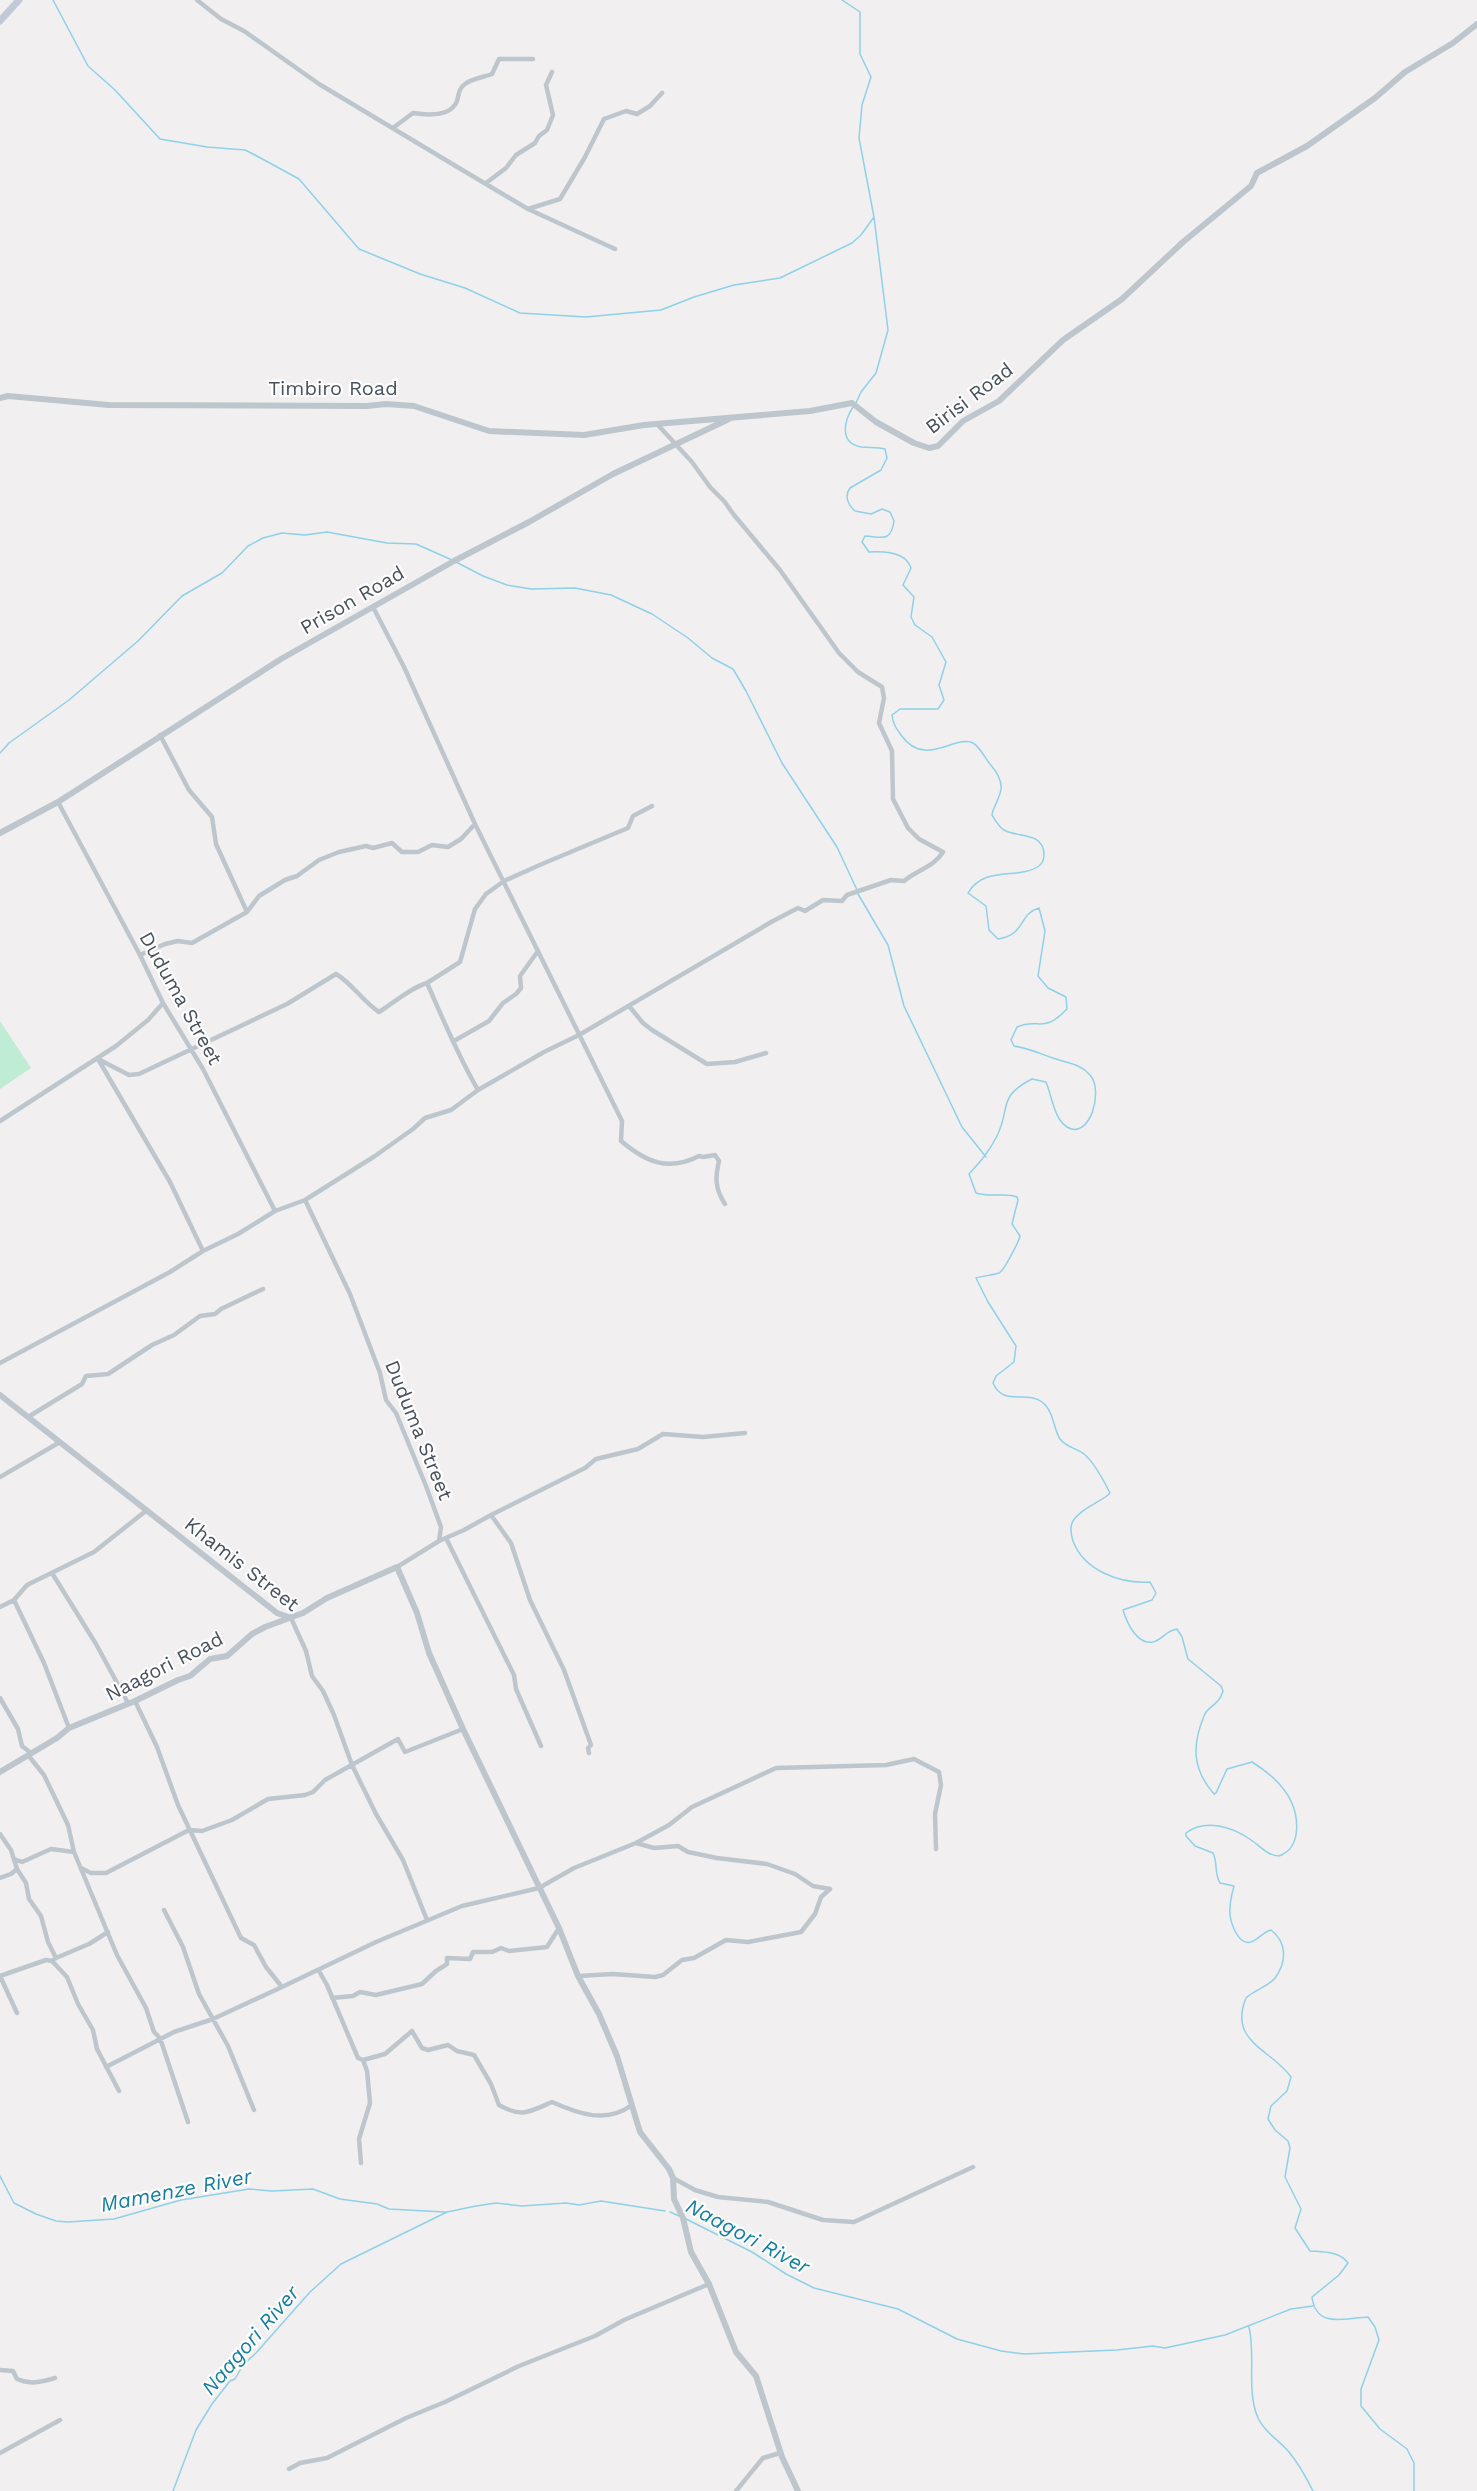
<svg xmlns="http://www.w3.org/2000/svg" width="1477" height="2491" font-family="'Work Sans',sans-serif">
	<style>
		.green { fill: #bfedd3 }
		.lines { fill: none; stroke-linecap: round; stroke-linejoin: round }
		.stream { stroke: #8ed1e9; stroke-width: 1.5 }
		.minor { stroke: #bec6cd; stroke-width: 4.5 }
		.tertiary { stroke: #bec6cd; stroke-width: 6 }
		.secondary { stroke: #c0c9d5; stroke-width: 7 }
		.labels { text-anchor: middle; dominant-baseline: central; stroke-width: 4.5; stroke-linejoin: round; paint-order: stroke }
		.street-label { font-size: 20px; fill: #48515c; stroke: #fff }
		.water-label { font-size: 21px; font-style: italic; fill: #127fa5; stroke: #fff }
	</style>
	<rect width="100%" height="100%" fill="#f1efef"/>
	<path class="green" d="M0,1021L31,1068L0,1089Z"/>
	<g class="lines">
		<path class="stream" d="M53,0L88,66L115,90L160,139L207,147L245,150L255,155L299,179L359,249L420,274L465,288L520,313L586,317L661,310L694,297L734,285L780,278L852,243L861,235L874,217
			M842,0L860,12V54L871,77L862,105L859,138L874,217L888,330L876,373L861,392L856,403
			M853,407C844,421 839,443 861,447C869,448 877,447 885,449L887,458L881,470L850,488C844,496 848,505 855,511L871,514L882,509L890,512L894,521C891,543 881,537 865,536L862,542L869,552C884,551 906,552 911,568L903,585L914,597L911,617L915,625L932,637L946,662L939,685L944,700L938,709H900L892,715C893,724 896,728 901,735C925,769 955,734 973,743C980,747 985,758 990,764C996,771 1002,780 1001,789C1000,798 993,807 992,815C995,820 999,827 1004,830C1017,838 1043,831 1044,854C1044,859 1043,863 1039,866C1019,880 984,865 968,893L986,906L989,930L998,939C1026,935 1018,914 1039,908L1045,931L1038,976L1048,988L1066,997L1067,1009C1042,1035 1039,1017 1017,1027L1011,1040L1014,1046C1031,1049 1038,1053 1053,1058C1066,1063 1080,1063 1090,1075C1104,1090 1090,1141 1067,1127C1054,1119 1052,1096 1046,1082L1032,1079C997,1097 1011,1107 997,1136C989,1152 980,1162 969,1174L976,1193C992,1198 1007,1192 1017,1197L1018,1200L1012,1224L1020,1236C1019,1241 1004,1271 999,1273C993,1275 983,1276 976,1278L988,1302L1016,1346L1014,1362L996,1376L993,1383C1003,1407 1028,1390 1042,1402C1054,1411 1053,1428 1060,1439C1067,1448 1075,1447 1084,1454C1094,1462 1104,1481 1110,1493L1108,1495C1098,1503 1077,1511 1072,1523C1070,1529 1071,1535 1073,1541C1084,1571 1121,1584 1150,1582L1156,1593L1152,1600L1123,1610C1127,1623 1138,1648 1156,1641C1164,1637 1168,1630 1177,1629L1182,1637L1188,1659L1221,1686L1223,1691C1219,1706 1207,1706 1204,1716C1192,1745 1192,1769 1214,1794L1216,1793L1227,1769L1252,1762C1278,1778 1301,1801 1296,1835C1294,1846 1289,1852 1279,1856C1268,1856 1260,1846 1251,1840C1233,1827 1205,1818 1186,1833V1836L1195,1846L1213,1853C1218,1863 1214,1873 1220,1883L1234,1886C1232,1893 1230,1901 1230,1909C1229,1919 1237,1946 1251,1942C1259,1939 1263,1932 1271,1930C1287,1942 1287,1962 1275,1978C1268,1987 1254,1990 1246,1998C1228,2042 1271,2049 1291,2077L1287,2091L1271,2106L1268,2119L1275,2130L1288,2141L1290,2148L1285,2177L1301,2209L1295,2228L1310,2251C1323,2252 1339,2251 1348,2263L1339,2275L1312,2297C1316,2329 1345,2318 1368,2317L1375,2327L1379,2340L1361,2389V2406L1380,2429L1407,2449L1414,2463V2491
			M456,562L483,576L507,585L531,589L575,588L611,595L652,614L688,638L712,658L733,669L746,691L782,763L837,847L857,890
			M0,753L9,743L69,700L138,641L182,596L222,573L248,546L263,538L282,533L305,535L327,532L387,543L416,544L452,560
			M858,894L888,945L904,1006L962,1127L986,1157
			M0,2176L14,2203L36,2214L56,2221L68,2222L114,2219L181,2200L249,2189L272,2191L313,2189L340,2199L377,2204L389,2209L445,2212
			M670,2212L679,2216
			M686,2219L752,2252L786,2274L814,2288L898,2309L957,2339L1001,2351L1024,2354L1117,2350L1153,2346L1165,2348L1225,2335L1291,2309L1313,2306
			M1249,2327C1256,2356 1246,2390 1258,2418C1265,2433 1279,2440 1289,2452C1299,2464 1306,2477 1313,2491
			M173,2491L196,2430L212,2404L230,2381L235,2379L243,2365L256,2353L310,2292L341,2264L447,2212L476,2206L496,2203L522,2206L566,2203L579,2205L601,2201L665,2211"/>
		<path class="minor" d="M197,0L221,19L244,31L319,84L454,165L528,209L615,249
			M393,128L413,113C426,115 451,117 457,101C459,95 458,89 465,84C471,79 484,77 492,74L499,59H533
			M486,183L506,168L516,155L535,143L539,136L547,130L553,115L546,85L552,72
			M528,209L560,199L585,157L604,119L626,111L637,114L650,106L662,93
			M373,607L404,667L475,824L622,1121L621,1141C646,1162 668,1172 699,1156L703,1157L715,1155L719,1161C715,1178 715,1189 725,1204
			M160,735L189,790L212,817L216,844L247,912
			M58,802L140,955L163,1003L203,1069L275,1211
			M140,955L165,944L178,941L192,943L247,912L259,896L285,880L297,876L319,860L339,852L366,846L373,848L392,843L402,852H418L432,845L448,847L461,839L475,824
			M629,1006L643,1023L652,1030L707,1064L735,1062L766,1053
			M454,1041L489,1021L503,1003L516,994L521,988L520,976L538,951
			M98,1059L129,1075L139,1074L287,1004L336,974C353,984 362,1001 379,1012C395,1002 410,988 427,983
			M98,1059L170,1182L203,1251
			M478,1090C458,1056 443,1019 427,983L460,962L475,909L486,894L504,881L542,864L628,828L633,816L652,806
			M0,1121L116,1046L148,1020L163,1003
			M305,1200L350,1294L380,1373L386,1400L396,1413L426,1486L441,1527L439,1541
			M0,1363L170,1272L203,1251L238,1234L275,1211L305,1200L375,1156L413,1129L425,1118L451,1110L478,1090L544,1052L579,1035L773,921L798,908L805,911L823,900L842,901L847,895L891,880L904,881C917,870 934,867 943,852L919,839L908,828L893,799L892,751L879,723L884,698L882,687L858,672L839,653L780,570L734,515L724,501L710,487L692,462L657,424
			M28,1417L82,1384L86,1376L108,1374L152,1345L174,1335L200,1316L215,1314L221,1309L263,1289
			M0,1477L60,1442
			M491,1515L511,1543L530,1600L564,1670L591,1745L588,1748L589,1753
			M446,1538L514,1675L516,1689L541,1746
			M397,1567L439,1541L464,1530L491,1515L585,1468L596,1459L638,1449L663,1434L703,1437L745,1433
			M52,1573L96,1644L128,1703
			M14,1600L44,1663L69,1728
			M0,1607L14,1600L27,1585L94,1552L147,1510
			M291,1618L306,1651L312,1676L323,1691L334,1715L352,1765L376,1814L403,1860L427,1920
			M0,1698L18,1729L22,1746L31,1753
			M135,1701L157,1747L178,1805L241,1938L254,1945L266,1967L282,1987L376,1942L462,1906L539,1888L574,1868L636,1843L669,1825L692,1807L776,1768L886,1765L914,1759L939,1772L941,1785L935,1814L936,1849
			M28,1755L44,1775L68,1825L74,1852L117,1955L146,2008L154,2032L160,2038L188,2122
			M0,1834L11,1850L17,1869L11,1874L0,1878
			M636,1843L654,1848L678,1846L688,1852L717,1858L767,1864L795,1874L813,1886L830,1889
			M14,1859L22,1862L51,1849L74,1852
			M81,1868L91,1873H106L189,1830L202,1831L232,1820L268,1799L305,1795L313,1792L325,1780L398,1739L405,1752L463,1729
			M164,1910L183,1947L199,1994L228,2046L254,2110
			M56,1958L89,1944L108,1932
			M52,1961L67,1977L78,2004L93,2030L97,2049L119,2091
			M319,1971L327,1985L358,2058L363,2060L367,2071L370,2103L359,2139L361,2163
			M0,1976L46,1960L52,1961L56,1958L48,1942L41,1916L29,1899L26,1883L17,1869
			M0,1976L17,2013
			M578,1976L613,1974L655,1977L663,1975L682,1960L694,1958L726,1940L748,1942L801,1932L815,1914L821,1897L830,1889
			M332,1998L353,1996L360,1992L376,1995L422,1984L436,1971L447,1964V1958L470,1959L473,1952H492L501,1948L509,1951L547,1947L559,1928
			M363,2060L385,2054L412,2031L422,2048L428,2050L448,2045L457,2051L474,2055L491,2084L499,2105C522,2118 529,2112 552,2102C579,2114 606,2124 632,2105
			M106,2067L174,2032L213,2019L282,1987
			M673,2178L695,2190L718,2197L768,2202L823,2220L854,2222L973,2167
			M0,2370L13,2371L17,2379C30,2385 41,2382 55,2378
			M0,2453L60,2420
			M289,2469L300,2463L327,2458L406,2418L445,2402L519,2366L595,2336L624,2320L709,2284
			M736,2491L763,2458L780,2453"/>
		<path class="tertiary" d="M0,398L8,396L109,405L367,406L386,404L414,406L489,431L584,435L644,425L810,411L852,403L876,422L914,443L929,448L938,446L963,421L999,401L1063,340L1122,299L1183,242L1251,186L1257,173L1307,146L1375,98L1405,72L1453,43L1477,24
			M0,833L58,802L281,659L454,561L529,522L613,474L729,419
			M0,1395L277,1613L291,1618
			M0,1772L57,1738L69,1728L135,1701L178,1680L190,1676L210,1659L227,1656L252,1634L265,1627L303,1613L327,1598L397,1567L417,1613L429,1653L463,1729L559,1928L578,1976L599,2014L617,2056L640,2132L669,2169L673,2178L674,2199L683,2218L691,2252L709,2284L736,2352L756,2376L782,2457L798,2491"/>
		<path class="secondary" d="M0,21L19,0"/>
	</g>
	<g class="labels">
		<g class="street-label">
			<text x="333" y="388">Timbiro Road</text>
			<text transform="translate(969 398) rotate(-37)">Birisi Road</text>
			<text transform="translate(352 600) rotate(-30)">Prison Road</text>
			<text transform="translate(181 998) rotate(61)">Duduma Street</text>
			<text transform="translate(419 1430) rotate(68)">Duduma Street</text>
			<text transform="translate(242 1564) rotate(38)">Khamis Street</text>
			<text transform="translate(164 1666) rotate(-27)">Naagori Road</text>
		</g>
		<g class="water-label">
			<text transform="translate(176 2190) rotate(-11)">Mamenze River</text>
			<text transform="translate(748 2236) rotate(28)">Naagori River</text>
			<text transform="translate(250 2340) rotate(-49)">Naagori River</text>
		</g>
	</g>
</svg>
